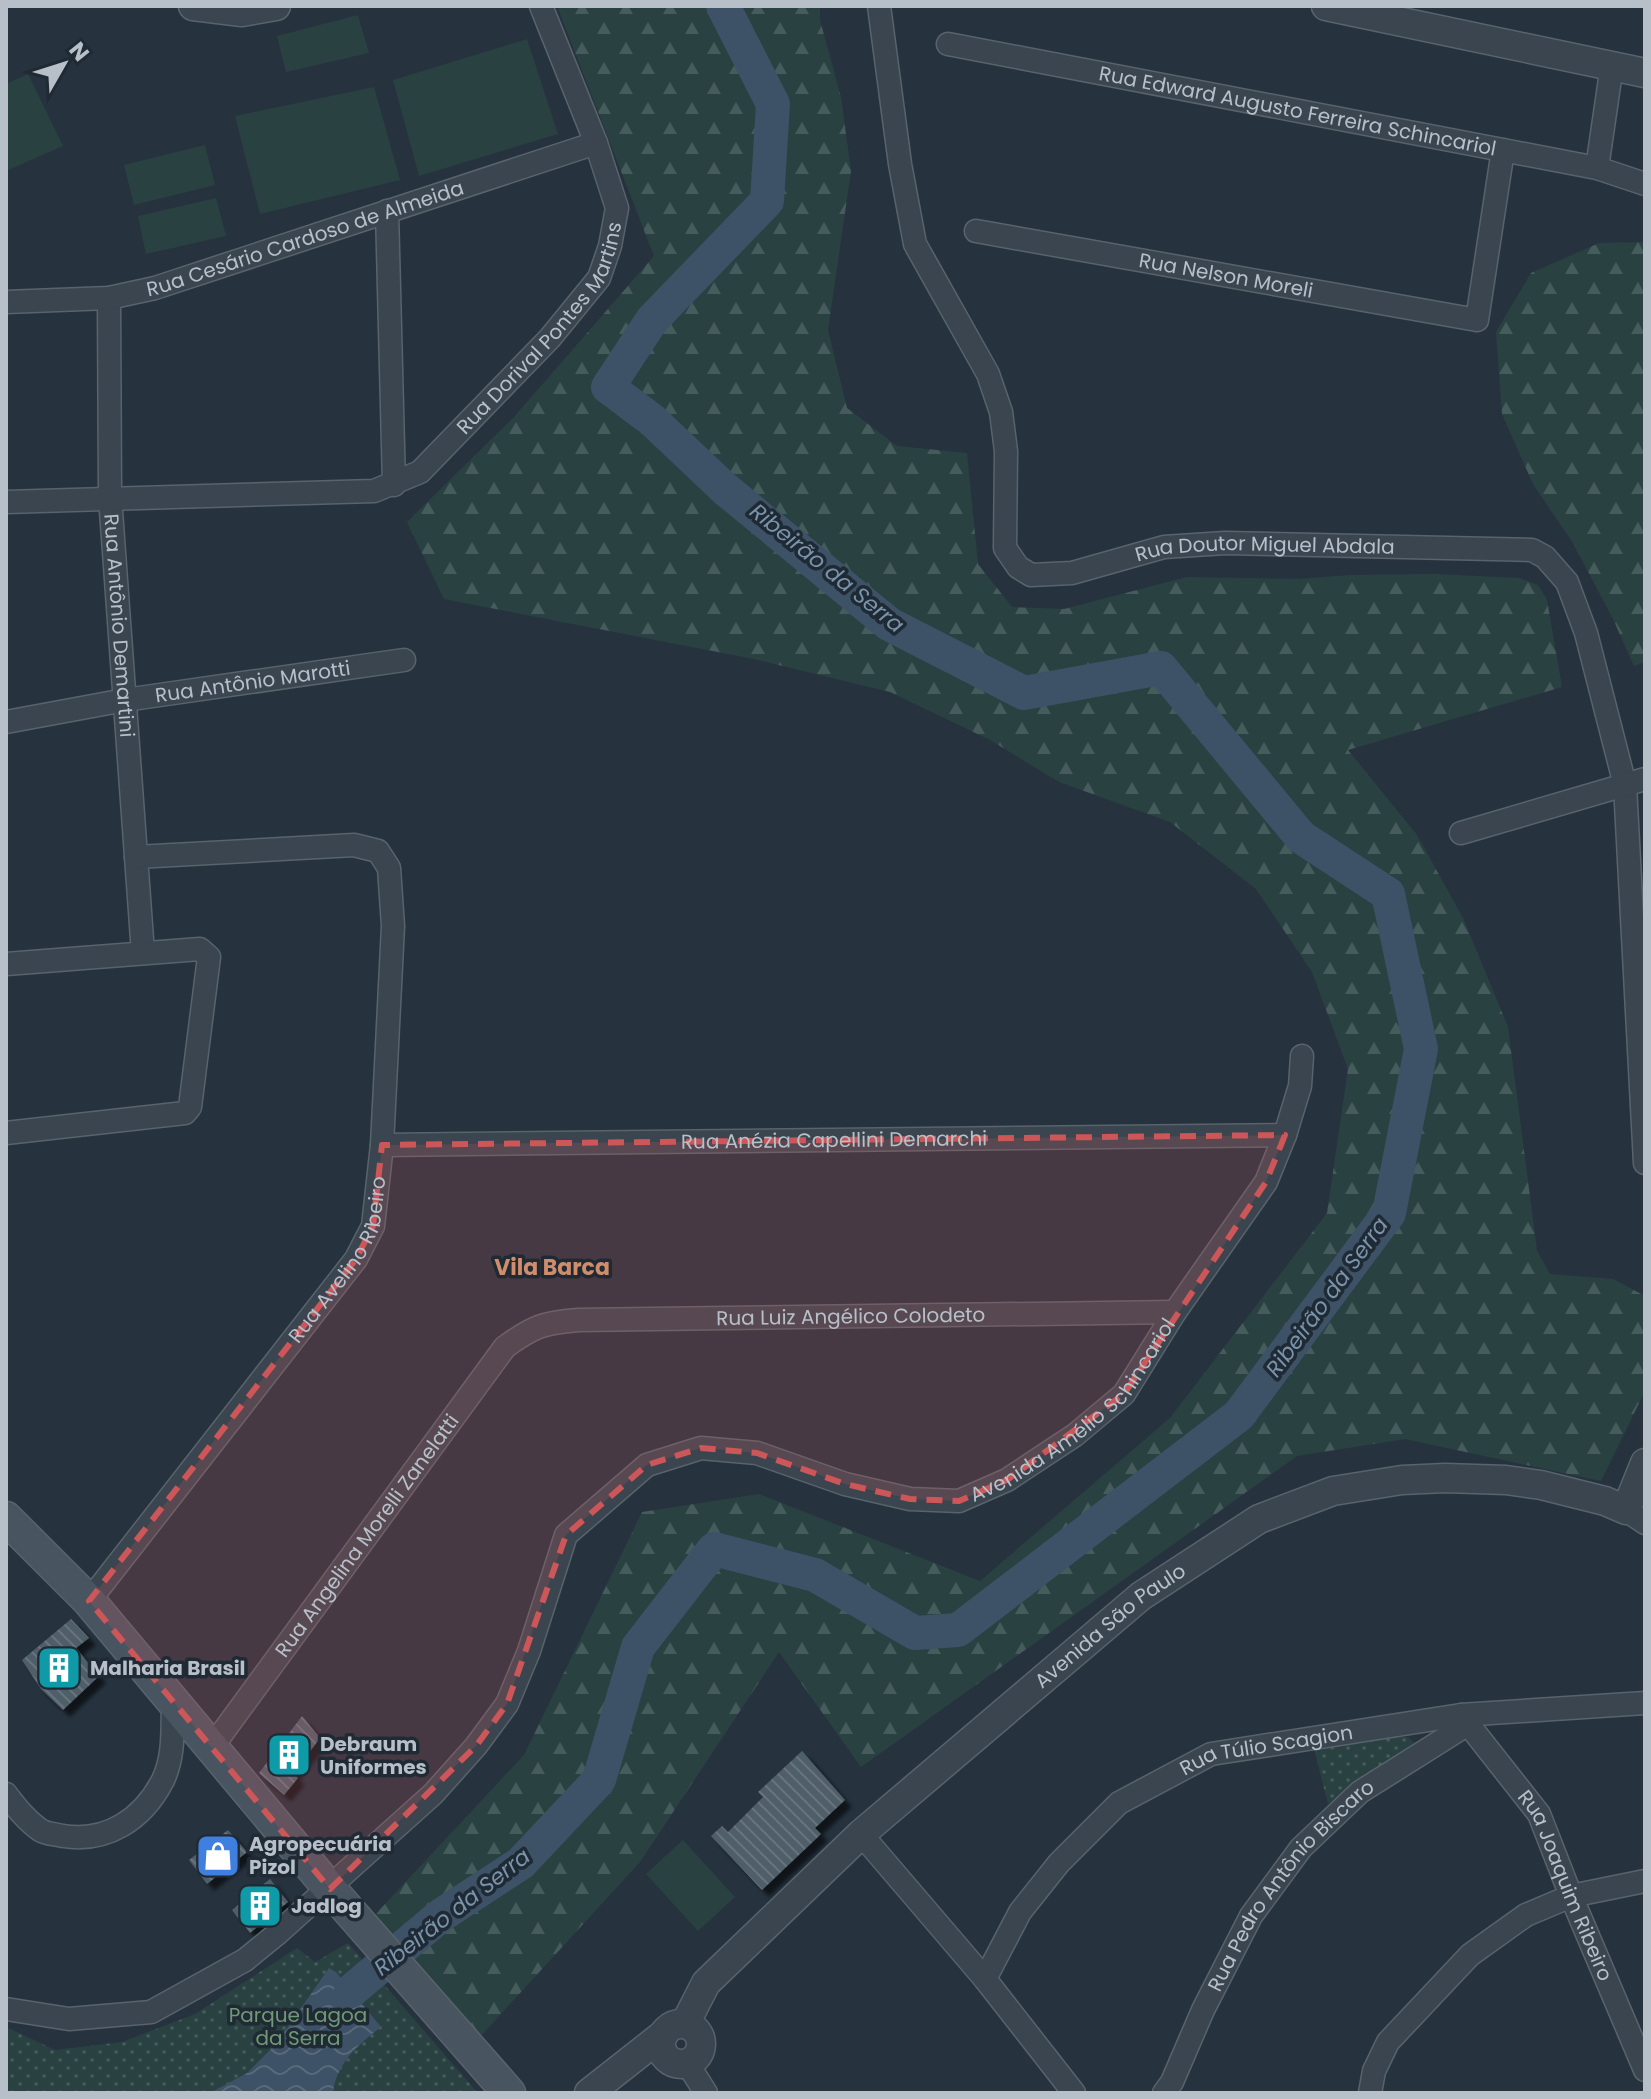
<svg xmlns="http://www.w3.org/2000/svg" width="1651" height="2099" font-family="Poppins,sans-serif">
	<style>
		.forest { fill: url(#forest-firs) }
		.park { fill: url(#park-dots) }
		.pitch { fill: #294141 }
		.water { fill: url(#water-waves) }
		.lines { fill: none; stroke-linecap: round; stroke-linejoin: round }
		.river { stroke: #3d5266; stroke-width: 34 }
		.building { fill: url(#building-back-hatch); filter: url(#shadow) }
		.minor-casing { stroke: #58636c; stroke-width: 25 }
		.tertiary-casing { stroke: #58636c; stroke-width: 31 }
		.secondary-casing { stroke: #58636c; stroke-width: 35 }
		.minor { stroke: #3a454f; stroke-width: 22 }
		.tertiary { stroke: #3a454f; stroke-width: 28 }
		.secondary { stroke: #495461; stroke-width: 32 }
		.marked { fill: #cd5658; fill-opacity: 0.2; stroke: #cd5658; stroke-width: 6; stroke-dasharray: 16 10; stroke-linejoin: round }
		.labels { text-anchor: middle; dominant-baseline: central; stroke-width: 7; stroke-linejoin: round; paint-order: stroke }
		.street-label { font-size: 20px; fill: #b7c0c9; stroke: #1f2a34 }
		.poi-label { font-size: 20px; font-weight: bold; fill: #b7c0c9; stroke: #1f2a34; text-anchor: start }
		.park-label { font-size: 20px; fill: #6f9975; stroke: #1f2a34 }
		.water-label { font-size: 22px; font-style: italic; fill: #7993aa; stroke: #1f2a34 }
		.neighbourhood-label { font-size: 22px; font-weight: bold; fill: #d08d6b; stroke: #1f2a34 }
	</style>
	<defs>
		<pattern id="forest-firs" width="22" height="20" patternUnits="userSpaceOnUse" patternTransform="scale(2)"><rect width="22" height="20" fill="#294141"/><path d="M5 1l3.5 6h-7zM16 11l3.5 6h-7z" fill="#465b5b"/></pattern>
		<pattern id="park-dots" width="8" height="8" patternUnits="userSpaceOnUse" patternTransform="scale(2)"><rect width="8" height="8" fill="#294141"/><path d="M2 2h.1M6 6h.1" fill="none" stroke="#465b5b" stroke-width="1.8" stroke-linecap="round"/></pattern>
		<pattern id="water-waves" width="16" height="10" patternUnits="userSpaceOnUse" patternTransform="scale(2)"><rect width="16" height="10" fill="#3d5266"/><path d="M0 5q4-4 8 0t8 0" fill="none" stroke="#57697b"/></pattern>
		<pattern id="building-back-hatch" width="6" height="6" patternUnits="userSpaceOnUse" patternTransform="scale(2)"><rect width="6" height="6" fill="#505e69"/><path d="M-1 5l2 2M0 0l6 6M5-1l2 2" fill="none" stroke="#67737d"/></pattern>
		<filter id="shadow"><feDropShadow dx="7" dy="7" stdDeviation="2" flood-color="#0009"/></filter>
	</defs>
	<rect width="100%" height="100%" fill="#26333f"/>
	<path class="forest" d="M557,6H820V20L841,97L851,171L828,330L847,408L897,446L967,453L978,564L1012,607L1064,609L1187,577L1299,579L1351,575L1435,574L1519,578L1538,585L1547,600L1562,687L1348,750L1417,835L1463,918L1508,1027L1537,1251L1550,1274L1613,1279L1645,1296V1391L1601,1481L1405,1439L1297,1456L861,1767L779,1652L640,1862L478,2039L372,1918L524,1755L642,1512L759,1494L980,1581L1170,1418L1327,1213L1348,1069L1312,972L1256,889L1170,822L1059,782L990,740L890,692L754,659L444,599L407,522L514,417L654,256Z
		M1645,242V662L1634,666L1613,619L1573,543L1533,484L1502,414L1496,332L1531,273L1599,243Z"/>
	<path class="park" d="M1395,1737H1408L1414,1743L1413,1747L1328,1804L1314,1749Z
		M348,1943L478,2093H6V2027L55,2050L122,2042L195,2014L297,1948L315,1962Z"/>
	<path class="pitch" d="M358,15L369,53L286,72L277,36Z
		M527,39L558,134L419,176L393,80Z
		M28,74L63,146L6,171V84Z
		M374,87L400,180L260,214L235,116Z
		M205,145L215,185L134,205L124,165Z
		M216,198L226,236L146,254L138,216Z
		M683,1840L735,1897L698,1931L646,1874Z"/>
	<path class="water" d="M329,1968L336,1972L381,2027C358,2045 337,2062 333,2093H210L247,2073L276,2044Z"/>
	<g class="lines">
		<path class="river" d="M351,1991L440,1916L521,1863L599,1780L638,1647L714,1549L815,1575L915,1633L958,1630L1239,1415L1389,1213L1421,1049L1388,894L1301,837L1161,668L1024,693L889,624L725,489L652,420L608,387L652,320L767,201L773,104L723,6"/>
	</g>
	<path class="building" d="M71,1619L89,1638L76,1648L99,1676L63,1710L41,1689L22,1660Z
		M302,1716L320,1738L293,1774L298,1778L284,1795L259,1773Z
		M802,1751L845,1800L815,1828L821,1834L762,1890L711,1836L722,1826L728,1832L763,1797L758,1792Z
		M228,1830L247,1852L207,1884L189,1860Z
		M270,1879L288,1902L250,1933L232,1910Z"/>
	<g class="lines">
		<g class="minor-casing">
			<g id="minor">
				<path id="s1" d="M879,6L900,164L915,244L988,374L1001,412L1006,451L1005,548L1018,567L1031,575L1072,573L1164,547L1225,543L1532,550L1545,557L1567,582L1586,633L1625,785L1645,1163"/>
				<path id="s2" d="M948,44L1597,168L1645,184"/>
				<path d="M1597,168L1612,65"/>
				<path d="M387,211L394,485"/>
				<path id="s3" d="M976,231L1477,320L1503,150"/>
				<path id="s4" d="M109,298L110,497L143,953"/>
				<path id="s5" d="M6,302L109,298L155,288L596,143"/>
				<path id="s6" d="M6,502L374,491L420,472L550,338L599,278L610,246L617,208L596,143L541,6"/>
				<path id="s7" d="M6,722L125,700L404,660"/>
				<path d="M1461,833L1645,779"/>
				<path d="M6,964L200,949L209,957L190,1107L185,1113L6,1133"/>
				<path id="s8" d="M382,1145L1285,1135"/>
				<path d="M1626,1510L1645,1523"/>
				<path id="s9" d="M89,1601L356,1259L373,1226L382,1145L393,926L389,868L378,851L354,845L136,857"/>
				<path id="s10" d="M1461,1715L1539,1814L1571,1896L1645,2070"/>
				<path id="s11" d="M212,1747L505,1347C534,1326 543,1323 578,1320L1175,1312"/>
				<path d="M6,1794C16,1807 26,1820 40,1830C46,1834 55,1834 63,1836C107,1843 143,1819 163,1780C175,1755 172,1727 173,1701"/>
				<path d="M861,1834L985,1979L1074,2093"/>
				<path id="s12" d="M985,1979L1020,1912L1059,1863L1119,1803L1211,1754L1461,1715L1645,1703"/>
				<path id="s13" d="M6,2009L69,2019L151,2012L245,1960L278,1933L433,1794L476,1746L507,1704L529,1651L566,1535L647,1465L701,1448L757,1453L845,1484L910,1499L959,1501L1007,1480L1075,1435L1124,1394L1175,1312L1266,1182L1285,1135L1300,1086L1302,1056"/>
				<path d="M687,2063L706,2093"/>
				<path id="s14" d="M1164,2093L1172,2082L1203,2010L1251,1916L1301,1848L1360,1792L1468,1724"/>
				<path d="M1370,2093L1374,2071L1388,2042L1470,1955L1526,1915L1571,1896L1645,1881"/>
			</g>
		</g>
		<g class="tertiary-casing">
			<g id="tertiary">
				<path d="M193,6L242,12L276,6"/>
				<path d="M1326,6L1645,73"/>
				<circle cx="681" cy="2044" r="20"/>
				<path id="s15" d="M685,2024L706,1983L861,1834L1141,1596L1259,1519L1333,1491L1402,1480L1445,1478L1506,1480L1541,1485L1605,1501L1626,1510L1645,1463"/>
				<path d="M589,2093L664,2034"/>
			</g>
		</g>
		<g class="secondary-casing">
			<path id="secondary" d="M6,1518L89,1601L330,1889L509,2093"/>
		</g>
		<use href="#minor" class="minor"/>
		<use href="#tertiary" class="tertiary"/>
		<use href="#secondary" class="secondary"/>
	</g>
	<path class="marked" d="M1285,1135L1266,1182L1124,1394L1007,1480L959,1501L910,1499L845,1484L757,1453L701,1448L647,1465L566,1535L507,1704L476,1746L330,1889L89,1601L356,1259L373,1226L382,1145Z"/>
	<defs>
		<g id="building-square" transform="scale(2.3)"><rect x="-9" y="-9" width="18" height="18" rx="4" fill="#0f9aa8" stroke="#1f2a34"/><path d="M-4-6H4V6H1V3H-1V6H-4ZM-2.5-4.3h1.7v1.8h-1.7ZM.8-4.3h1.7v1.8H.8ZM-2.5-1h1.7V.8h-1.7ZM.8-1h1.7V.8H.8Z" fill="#fff"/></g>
		<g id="shop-square" transform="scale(2.3)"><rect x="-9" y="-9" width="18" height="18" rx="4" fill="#3f7fe0" stroke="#1f2a34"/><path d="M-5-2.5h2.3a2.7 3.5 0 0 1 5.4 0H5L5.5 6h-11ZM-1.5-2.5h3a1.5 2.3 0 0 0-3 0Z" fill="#fff"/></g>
	</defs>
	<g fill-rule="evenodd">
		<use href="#building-square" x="59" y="1668"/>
		<use href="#building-square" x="289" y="1755"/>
		<use href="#shop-square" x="218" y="1856"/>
		<use href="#building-square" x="260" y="1906"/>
	</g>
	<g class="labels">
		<g class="street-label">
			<text stroke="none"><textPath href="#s2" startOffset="356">Rua Edward Augusto Ferreira Schincariol</textPath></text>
			<text stroke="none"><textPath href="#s5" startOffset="308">Rua Cesário Cardoso de Almeida</textPath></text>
			<text stroke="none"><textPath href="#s3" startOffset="254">Rua Nelson Moreli</textPath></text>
			<text stroke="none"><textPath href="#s6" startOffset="608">Rua Dorival Pontes Martins</textPath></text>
			<text stroke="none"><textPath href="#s1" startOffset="842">Rua Doutor Miguel Abdala</textPath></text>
			<text stroke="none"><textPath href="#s4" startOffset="328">Rua Antônio Demartini</textPath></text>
			<text stroke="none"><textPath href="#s7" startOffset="250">Rua Antônio Marotti</textPath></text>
			<text stroke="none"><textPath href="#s8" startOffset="452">Rua Anézia Capellini Demarchi</textPath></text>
			<text stroke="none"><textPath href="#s9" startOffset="426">Rua Avelino Ribeiro</textPath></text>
			<text stroke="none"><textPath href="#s11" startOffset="848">Rua Luiz Angélico Colodeto</textPath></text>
			<text stroke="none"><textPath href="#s13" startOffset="1378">Avenida Amélio Schincariol</textPath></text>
			<text stroke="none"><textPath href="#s11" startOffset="262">Rua Angelina Morelli Zanelatti</textPath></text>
			<text stroke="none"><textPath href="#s15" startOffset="586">Avenida São Paulo</textPath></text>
			<text stroke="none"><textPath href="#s12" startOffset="382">Rua Túlio Scagion</textPath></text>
			<text stroke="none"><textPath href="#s10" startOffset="202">Rua Joaquim Ribeiro</textPath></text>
			<text stroke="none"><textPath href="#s14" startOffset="246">Rua Pedro Antônio Biscaro</textPath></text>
		</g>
		<g class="poi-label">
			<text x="90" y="1668">Malharia Brasil</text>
			<text x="320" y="1744">Debraum<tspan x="320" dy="23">Uniformes</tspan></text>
			<text x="249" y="1844">Agropecuária<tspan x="249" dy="23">Pizol</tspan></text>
			<text x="291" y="1906">Jadlog</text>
		</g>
		<g class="park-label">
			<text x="298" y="2015">Parque Lagoa<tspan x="298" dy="23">da Serra</tspan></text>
		</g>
		<g class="water-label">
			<text transform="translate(827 568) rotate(39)">Ribeirão da Serra</text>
			<text transform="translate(1327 1297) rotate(-54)">Ribeirão da Serra</text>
			<text transform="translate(452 1912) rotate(-38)">Ribeirão da Serra</text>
		</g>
		<g class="neighbourhood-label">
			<text x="552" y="1267">Vila Barca</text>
		</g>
	</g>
	<rect width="1651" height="2099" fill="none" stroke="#b7c0c9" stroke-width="16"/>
	<g transform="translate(64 64) rotate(51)" stroke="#1f2a34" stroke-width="6" paint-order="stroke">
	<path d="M0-6L14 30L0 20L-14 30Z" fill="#b7c0c9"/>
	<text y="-12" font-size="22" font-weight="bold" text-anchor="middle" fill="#b7c0c9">N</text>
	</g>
</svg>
